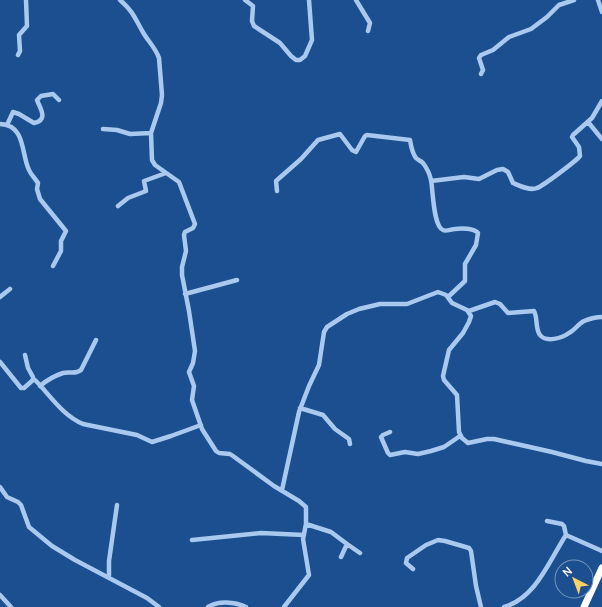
<svg xmlns="http://www.w3.org/2000/svg" width="602" height="607" font-family="Manrope,sans-serif">
	<style>
		.lines { fill: none; stroke-linecap: round; stroke-linejoin: round }
		.minor { stroke: #a9c9ee; stroke-width: 4.5 }
		.highway { stroke: #fff; stroke-width: 7 }
	</style>
	<rect width="100%" height="100%" fill="#1b4f8f"/>
	<g class="lines">
		<path class="minor" d="M120,0C134,12 135,19 144,34C149,42 156,49 159,58L162,95L161,103L151,133L152,160L155,165L179,182L195,224L193,228L185,232L184,235L186,251L182,267V275L189,311L195,351L193,363L189,372L194,386L192,400L202,429L216,451L219,453L230,454L233,456L274,486L299,501L306,507V524L303,539L309,575L284,607
			M245,0L253,6L252,21L254,26L280,43L291,56L296,60H300L305,56L312,40L309,0
			M356,0L370,23L368,31
			M598,0L602,12
			M18,55L20,51L19,35L27,26L26,0
			M481,74L483,70L479,58L481,55L493,50L509,37L531,29L547,17L559,5L574,0
			M588,122L602,139
			M0,124C26,125 21,154 29,170C31,175 35,178 38,183L37,189L40,199L66,231L61,241V251L53,266
			M7,125L13,112L19,114L34,123C49,120 40,108 37,100L41,96L53,94L59,100
			M103,129L117,130L130,134L151,133
			M431,181L464,177L479,179L497,170L503,169L508,172L513,183C520,186 530,191 537,188C543,186 576,161 580,156L579,147L572,137L573,135L592,118L602,101
			M277,191L276,181L301,159L318,140L340,134L352,150L356,152L365,136L367,135L410,140C411,146 412,153 416,158C418,160 421,161 423,163C426,167 430,175 431,180C433,189 433,226 443,230C446,232 451,229 455,229C461,228 474,228 478,233L476,245L465,264V281L448,297
			M118,206L128,198L146,191L144,181L166,173
			M185,294L237,280
			M0,297L10,289
			M469,311L495,302L500,304L508,313L534,311C538,318 535,329 540,335C546,343 562,338 569,333C575,330 578,324 584,321C589,319 596,317 602,317
			M25,355L28,368L33,377V380
			M0,362L21,388H24L33,380H35C50,395 62,415 83,424L137,435L152,442L171,436L201,425
			M40,386C47,380 54,376 63,373C70,371 75,375 81,370L96,340
			M300,408L323,415L335,429L349,439L350,444
			M390,432L383,435L381,437L388,453L390,455L405,452L418,454L431,451L444,447L460,436
			M0,487L7,497L18,502L21,505L29,527L52,546L75,560L147,598L159,607
			M282,490L299,412L309,386L319,365L324,332L327,327L347,314L359,309L380,304H407L438,292L446,295L452,303L467,310L471,316L469,322L463,333L449,350L443,376L444,380L457,395L459,432L462,438L468,443L487,439H494L552,452L586,461L602,464
			M547,521L562,524L564,526L566,535L602,551
			M306,524L331,532L347,544L341,557
			M192,540L261,533L304,535
			M347,544L360,553
			M413,569L406,563L407,558L426,545L438,540L445,541L469,548L471,551L476,586L481,607
			M109,577V561L117,505
			M0,595L11,607
			M208,607C219,600 235,602 246,607
			M504,607C536,598 549,561 566,535"/>
		<path class="highway" d="M584,607L602,568"/>
	</g>
	<g transform="translate(574 579) rotate(318)"><circle r="19" fill="#1b4f8f" stroke="#7695bc"/>
	<path d="M0-3L7 15L0 10L-7 15Z" fill="#ffd166"/>
	<text y="-6" font-size="11" font-weight="bold" text-anchor="middle" fill="#ffffff">N</text>
	</g>
</svg>
